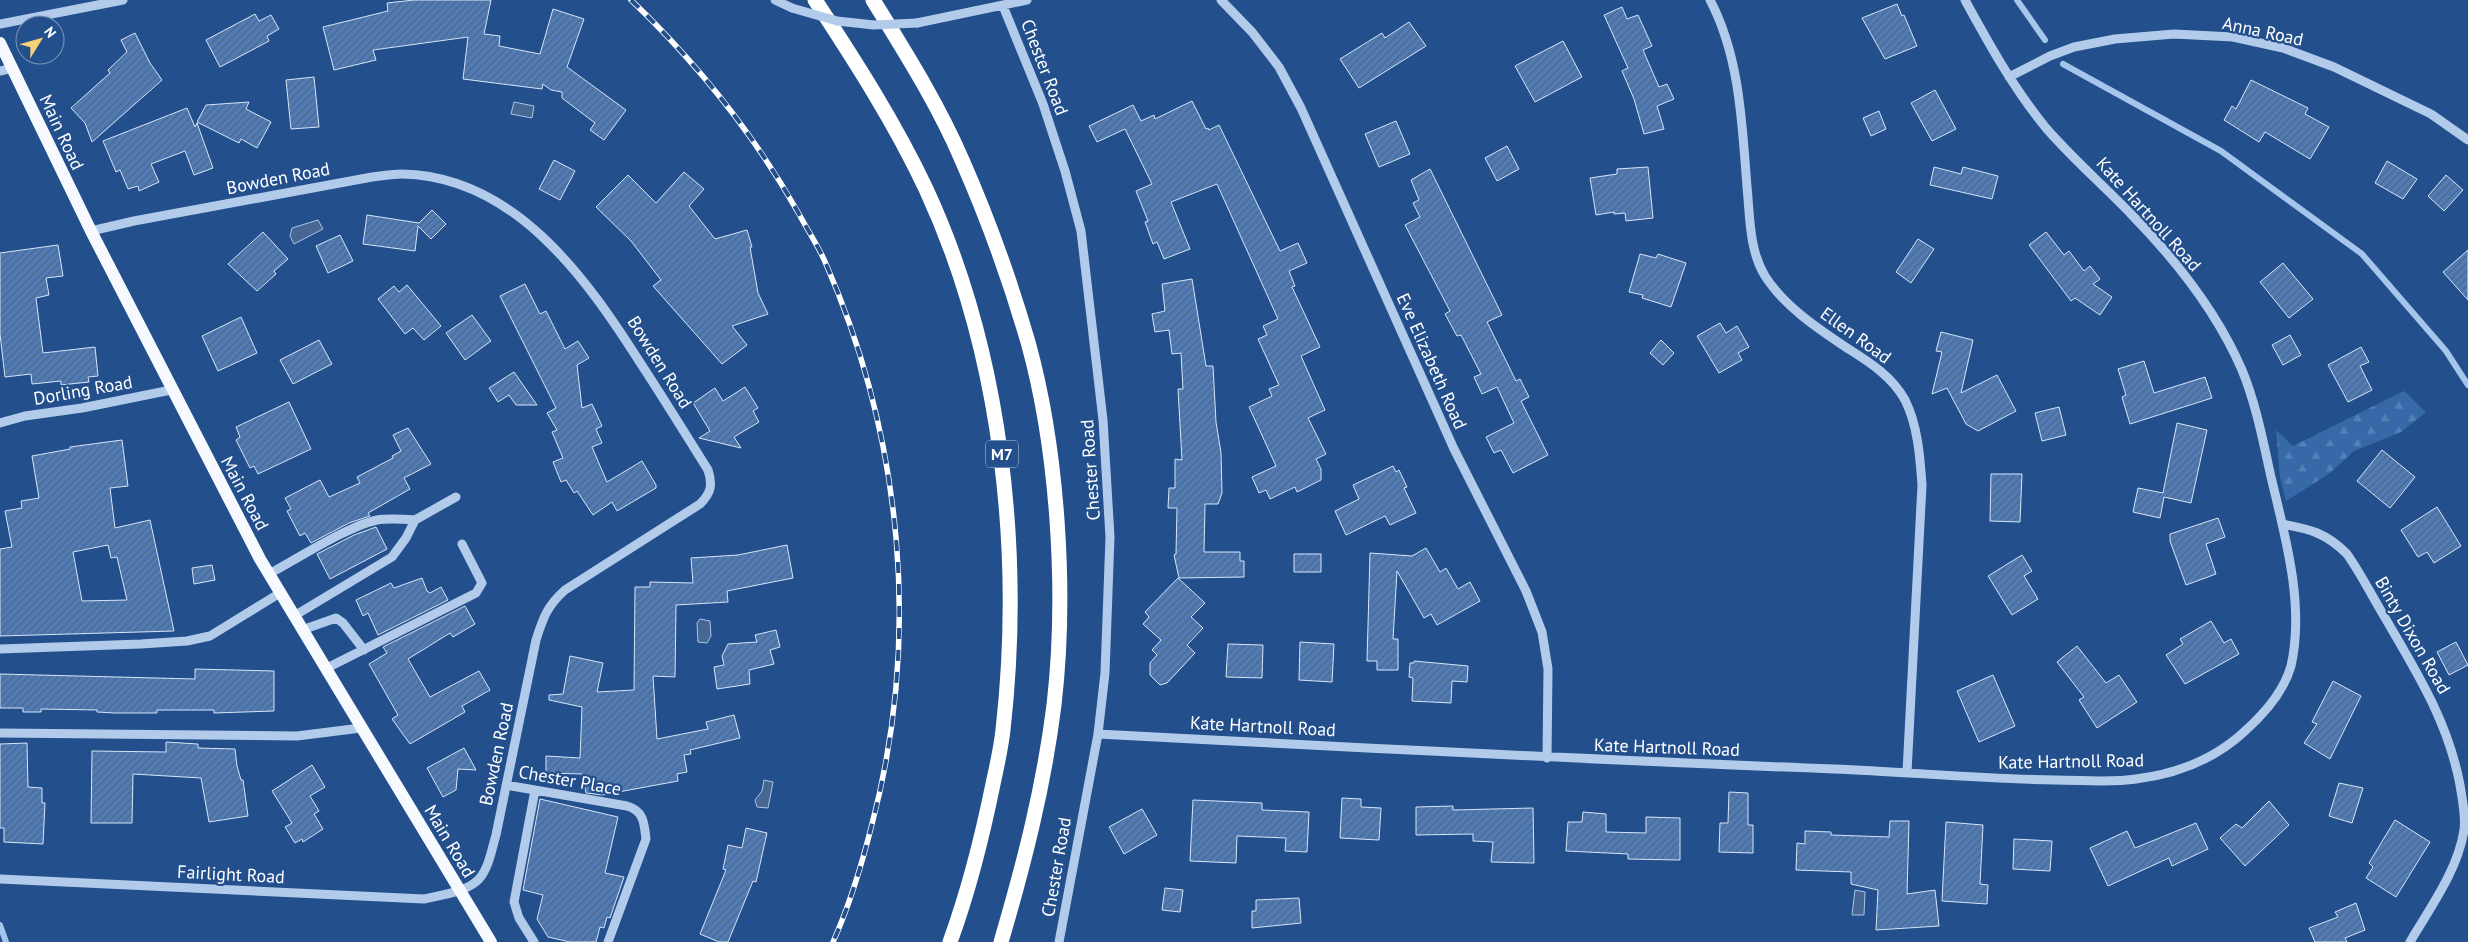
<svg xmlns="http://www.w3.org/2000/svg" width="2468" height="942" font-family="'PT Sans',sans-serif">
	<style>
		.forest { fill: url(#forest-firs) }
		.water { fill: #476692; stroke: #a6c5ec }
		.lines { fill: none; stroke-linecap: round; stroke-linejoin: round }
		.stream { stroke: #a6c5ec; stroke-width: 6 }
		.building { fill: url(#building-hatch); stroke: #d7e5f8; fill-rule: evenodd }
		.minor { stroke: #b2cbeb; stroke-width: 9 }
		.major { stroke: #f6f9fe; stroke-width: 12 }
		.highway { stroke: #fff; stroke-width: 15 }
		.rail-casing { stroke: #fff; stroke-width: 5.5 }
		.rail { stroke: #23508d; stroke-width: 4; stroke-dasharray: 11; stroke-linecap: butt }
		.minor-bridge { stroke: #b2cbeb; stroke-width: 9 }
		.labels { text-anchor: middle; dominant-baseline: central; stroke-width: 4.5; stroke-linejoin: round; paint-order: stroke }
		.shield { fill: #23508d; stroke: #bdcadd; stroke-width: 1 }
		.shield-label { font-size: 16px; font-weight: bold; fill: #fff }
		.street-label { font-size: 18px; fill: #fff; stroke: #23508d }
	</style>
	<defs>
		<pattern id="forest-firs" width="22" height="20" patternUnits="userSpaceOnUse" patternTransform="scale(1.25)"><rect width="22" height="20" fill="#3769a9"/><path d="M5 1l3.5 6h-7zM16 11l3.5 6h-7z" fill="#5580b6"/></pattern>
		<pattern id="building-hatch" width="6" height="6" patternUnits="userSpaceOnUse" patternTransform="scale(1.25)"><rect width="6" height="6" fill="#507bb5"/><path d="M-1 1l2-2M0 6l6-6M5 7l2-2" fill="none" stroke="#4e6686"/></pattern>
	</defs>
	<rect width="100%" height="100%" fill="#23508d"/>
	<path class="forest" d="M2404,391L2426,412L2401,432L2354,451L2330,473L2286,501L2280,478L2276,430L2293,446Z"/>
	<path class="water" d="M514,102L534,106L532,118L511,114Z
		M318,220L323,229L294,244L290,236L292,228Z
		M700,619L710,621L711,636L707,643L698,642L697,623Z
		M764,780L773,782L768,808L757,807L755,800L762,791Z
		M1855,890L1865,892L1864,915H1852Z"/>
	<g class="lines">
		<path class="stream" d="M2017,0L2045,40
			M2063,64L2221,151L2362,254L2446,351L2468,385
			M0,925L6,942"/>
	</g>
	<path class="building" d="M414,0H491L484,34L500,36L499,46L540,54L553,9L584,19L567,67L626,110L604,140L590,130L595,123L562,98V92L551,90L543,84L542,89L463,79L468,37L373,50L376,60L334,70L323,27L388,11L387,3Z
		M1897,4L1902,16L1904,15L1917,46L1885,59L1862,18Z
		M1622,7L1627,19L1638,15L1652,46L1643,50L1659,87L1667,84L1674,99L1657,106L1664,129L1644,134L1634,99L1622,71L1628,68L1604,15Z
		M255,14L259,21L271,15L279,29L267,36L269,41L220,67L206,40Z
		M1409,22L1426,46L1359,88L1340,59L1382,33L1385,38Z
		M135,33L150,63L162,80L92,142L85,123L71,108L110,73L108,70L127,52L121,40Z
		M1563,41L1582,77L1535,102L1515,66Z
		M314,77L319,127L291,129L286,80Z
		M2251,80L2308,108L2305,114L2329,127L2310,159L2265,132L2259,142L2224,120L2232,106L2236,109Z
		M1935,90L1956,129L1932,141L1911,103Z
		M1192,101L1206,129L1208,128L1209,130L1219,125L1280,251L1298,243L1307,263L1289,271L1295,286L1292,287L1320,347L1301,356L1325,410L1308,418L1326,454L1316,459L1321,469V480L1297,492L1295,487L1270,499L1266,490L1259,493L1252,477L1276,466L1249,407L1272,396L1269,389L1279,385L1258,339L1267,335L1263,326L1278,319L1217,184L1171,202L1190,249L1164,259L1157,242L1153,244L1145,222L1148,221L1136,191L1152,184L1125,129L1097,142L1089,126L1133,105L1141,121L1154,115L1155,119Z
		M249,102L246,109L271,122L257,148L241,139L239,143L197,122L206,105Z
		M187,108L195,127L197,123L213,168L194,175L185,151L151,164L159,182L139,191L138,186L128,189L120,170L116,172L103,141Z
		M1879,111L1886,129L1871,136L1863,118Z
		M1396,121L1410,154L1379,167L1365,134Z
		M1507,146L1519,169L1497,181L1485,158Z
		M554,160L575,171L560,200L539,189Z
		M2387,161L2417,179L2403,199L2375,183Z
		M1648,167L1653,218L1626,221L1625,213L1614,214V212L1596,215L1590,178L1617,174V169Z
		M1934,167L1961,174L1963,167L1998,176L1992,199L1930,185Z
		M1430,169L1502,315L1487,322L1516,381L1520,379L1529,397L1521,401L1548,455L1513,473L1501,450L1494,453L1486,437L1514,423L1497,387L1482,394L1474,377L1481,374L1461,335L1457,336L1445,314L1450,311L1405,225L1420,217L1413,203L1419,200L1411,180Z
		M684,172L704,189L689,206L715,239L747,230L752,247H750L758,293L768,314L732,326L747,345L722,364L653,286L661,280L631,241L596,207L628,175L656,203Z
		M2446,175L2463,190L2444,211L2428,196Z
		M432,210L446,224L431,239L418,226L415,251L363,244L367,215L419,223Z
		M263,232L288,259L274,271L276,274L257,291L228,264Z
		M2046,232L2064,255L2069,251L2084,271L2090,266L2100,279L2093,284L2112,297L2100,315L2075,298L2071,301L2029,245Z
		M340,235L353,261L328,273L316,246Z
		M1918,239L1934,249L1911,283L1896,272Z
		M58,245L63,276L46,278L49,295L36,298L43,353L95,347L98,376L88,377L89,382L61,385V381L32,384L31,374L5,377L0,334V253Z
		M2468,250V300L2443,272Z
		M1640,254L1656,258L1658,254L1686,263L1671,307L1642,298L1643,295L1629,292Z
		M2283,263L2313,299L2289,318L2260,282Z
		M1192,279L1206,366H1213L1216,422L1221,453L1222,493L1218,504H1205L1204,552H1240V561H1244V577L1179,578L1174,555L1176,554L1177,508H1168L1169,488H1175V459L1182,460L1178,389H1183L1181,353L1172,354L1169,330L1155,332L1152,314L1165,311L1162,284Z
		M525,284L540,314L546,311L565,349L578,341L589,358L577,365L582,408L592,404L602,426L596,429L602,443L592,447L607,482L642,461L656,485V488L617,511L612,502L593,515L577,491L574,493L566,480L561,482L553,462L563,458L552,432L557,430L547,413L556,408L500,296Z
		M407,285L441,326L424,340L413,328L405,334L378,299L394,286L399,292Z
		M472,315L491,341L465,360L446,333Z
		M241,317L257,353L218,371L202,336Z
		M1720,323L1726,333L1737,326L1749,347L1738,353L1742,360L1719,373L1697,336Z
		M1941,332L1973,340L1961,393L1997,375L2016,411L1978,431L1966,424L1947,388L1932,394L1942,352L1936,351Z
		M2290,335L2301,355L2283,365L2272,345Z
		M319,340L332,364L293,384L280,360Z
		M1661,340L1674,353L1663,365L1650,353Z
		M2361,347L2369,362L2360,366L2372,390L2348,402L2328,365Z
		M2144,361L2154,393L2205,377L2212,398L2130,424L2122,397L2126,395L2118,369Z
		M514,372L537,405H516L509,395L498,402L489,388Z
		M745,387L758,408L753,411L759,422L734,437L741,448L699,438L710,431L693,403L715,388L723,401Z
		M289,402L311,449L258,474L254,466L250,468L236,440L240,437L236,427Z
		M2059,407L2066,435L2042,441L2035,413Z
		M2177,423L2207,430L2191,503L2164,497L2160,518L2133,512L2138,488L2163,493Z
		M408,428L431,464L404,478L410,489L368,513L370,516L349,523L311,543L305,533L300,536L287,511L291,509L285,498L320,480L329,497L360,483L357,477L393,458L392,456L401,451L393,435Z
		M122,440L128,486L110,488L115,528L150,520L174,631L0,636V549L12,547L5,511L22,508L21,501L39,498L32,456L70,449V447ZM108,545L111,558L117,557L127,600L82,601L73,552Z
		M2382,450L2415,477L2390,508L2357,481Z
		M1393,466L1396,472L1399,470L1407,487L1404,488L1416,513L1390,525L1385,516L1346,535L1335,511L1359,499L1353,485Z
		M1991,474H2022L2020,522L1990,521Z
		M2437,507L2461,546L2434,563L2427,552L2418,557L2401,530Z
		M2218,518L2225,537L2206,544L2216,574L2186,585L2170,541V534Z
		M376,527L387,549L330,579L317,554L354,535Z
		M787,545L793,578L727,591L728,602L676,605L675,677L653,676L657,739L708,729L706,722L734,715L740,738L690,750L691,754L684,755L687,772L677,774L678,781L602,795L586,793L582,774L546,773V756L580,758L582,707L549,700V695L563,694L570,656L603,663L597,692L634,690L635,587H650V582L693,583L691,558L738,555Z
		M1426,548L1440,572L1446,568L1458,589L1470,582L1480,601L1437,625L1431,614L1424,618L1397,571L1393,639H1398V670H1377V661H1367L1370,553L1412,556Z
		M1294,554H1321V572H1294Z
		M2022,555L2032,571L2024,576L2038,599L2012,615L1988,576Z
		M212,565L215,580L194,584L192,568Z
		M422,578L427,591L430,593L441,587L448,600L378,635L368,613L363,616L356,600L391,583L394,588Z
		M1178,578L1205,603L1191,617L1203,628L1187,645L1195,653L1167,683L1160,685L1150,675V663L1157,655L1152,650L1161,640L1143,624L1149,617L1145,612Z
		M465,606L475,624L453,637L450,633L408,659L430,697L479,671L490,690L462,706L465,712L410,744L392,719L398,715L369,664L387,653L383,647Z
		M2211,621L2224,643L2231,639L2239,654L2185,684L2166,655L2183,644L2180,639Z
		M776,630L780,647L770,650L774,664L749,670L750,684L717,689L714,667L724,665L722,656L728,644L757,642L755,635Z
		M1300,642L1334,644L1332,682L1299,680Z
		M2456,642L2468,665L2449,675L2437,652Z
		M1228,644L1263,645L1262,678L1226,677Z
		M2077,646L2106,683L2119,675L2137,702L2097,728L2079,700L2084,697L2057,662Z
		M1414,661L1468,666L1467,682L1452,681L1451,703L1412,701L1413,678L1409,677L1410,663H1414Z
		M195,669L274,671V711L214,713V710H157V713H115L97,712V710L41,709V712H23V708H0V674L195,679Z
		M1993,675L2015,726L1979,742L1957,691Z
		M2333,681L2361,696L2330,759L2304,743L2317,724L2312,722Z
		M166,742L198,744V748L235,749L237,766L241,780H243L248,816L209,822L201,778L133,774L132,823H91L92,751L166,752Z
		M27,743L28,787L42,788V803H45L43,844L4,842V828H0V744Z
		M464,748L476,770L458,769L456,790L443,797L427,768Z
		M312,765L325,787L310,796L319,811L314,814L323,829L303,842L302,839L295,843L285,827L292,823L272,791Z
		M2339,783L2363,788L2352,823L2329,816Z
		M1729,792L1748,793V825H1753V853L1719,852L1720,823H1728Z
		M1342,798L1361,799V807L1381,808L1379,840L1340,838Z
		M540,799L618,817L605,873L624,877L610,918L607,917L604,928L600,927L596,942H570L548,937L537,919L543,895L523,890Z
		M1193,800L1262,803V810L1309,812L1307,852L1285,851L1286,838L1237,836L1236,863L1190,861Z
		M2269,801L2289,825L2245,866L2220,838L2236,824L2242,828Z
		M1453,806V810L1533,808L1534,863L1491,862L1493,842L1473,841V834L1416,835V807Z
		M1142,809L1157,835L1124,854L1109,827Z
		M1583,812L1606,814V832L1646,833V817L1680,818V860L1628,859V854L1566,851L1568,822H1582Z
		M2395,820L2430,842L2396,897L2366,878L2373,867L2369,863Z
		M1890,821H1909L1907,894L1935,890L1939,926L1876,930L1878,890L1851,884V872L1796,870L1797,843L1805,844V831L1831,832V835L1889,837Z
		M1946,822L1983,825L1980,884L1988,885L1987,904L1942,901Z
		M2196,823L2208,849L2172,866L2169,858L2108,886L2090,848L2127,831L2135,848Z
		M746,828L767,833L756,882L753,881L728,942H719L700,934L726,870L723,869L728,845L742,848Z
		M2014,839L2052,841L2050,871L2013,869Z
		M1165,888L1183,890L1180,912L1162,910Z
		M1299,898L1301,923L1252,928V911H1256V900Z
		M2356,903L2365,930L2345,938L2347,942H2315L2309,928L2338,917L2335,912Z"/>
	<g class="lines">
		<path class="minor" d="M775,0L792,8
			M1221,0L1252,32L1279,67L1301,108L1454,449L1526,591L1542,632L1548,669L1547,758
			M1710,0C1740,57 1742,124 1747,187C1750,216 1749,250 1765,276C1784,306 1817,328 1847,348C1869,362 1892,376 1905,400C1918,426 1920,457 1922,485L1907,772
			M1003,6L1043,104L1065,171L1081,231L1103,420L1110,537L1105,673L1098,734L1059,942
			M917,23L1027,0
			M0,24L123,0
			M0,71L13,68
			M2009,77L2050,56L2074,47L2115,39L2174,34L2233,37L2283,48L2334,67L2431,114L2468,140
			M0,423L25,416L82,408L171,390
			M2282,524C2310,529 2326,533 2347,554C2361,574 2372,596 2384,616C2416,671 2448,721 2460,785C2462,799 2466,815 2464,830C2458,870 2430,908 2410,942
			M269,574C297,559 348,526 377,520C389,518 402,519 415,520
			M294,616L392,557L406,538L415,520L456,497
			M302,630L336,618L343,623L364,650
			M0,649L141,644L187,641L210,636L280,593
			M325,669L476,593L482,583L462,544
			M0,733L297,736L361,728
			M1098,734C1343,747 1588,760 1834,769C1908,772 1982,779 2056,780C2082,780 2110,783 2136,779C2176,774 2215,759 2245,731C2264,714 2284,691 2291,666C2305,605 2285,536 2271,477C2263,441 2256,404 2242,370C2217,312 2175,259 2131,214C2103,185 2072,158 2046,128C2014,89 1989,44 1965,0
			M506,785L627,806C644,811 644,823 646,839L608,942
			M0,879L424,899C441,895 467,892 479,879C489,868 492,848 496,835L536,640C543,618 547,606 565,590L700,504C711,493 713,485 708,470C686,435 664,399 641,364C587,279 515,176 402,174C392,174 382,176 372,177L134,221L91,231
			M534,942L519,918L514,902L535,790"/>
		<path class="major" d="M0,43L91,231L260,559L491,942"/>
		<path class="highway" d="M815,0C855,61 895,123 926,189C1002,353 1023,552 1003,730C1001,748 997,766 993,784C982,838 969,890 950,942
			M873,0C905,52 938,104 962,160C988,219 1010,280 1028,342C1058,450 1067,593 1054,705C1044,786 1024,864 1001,942"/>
		<g class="rail-casing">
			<path id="rail" d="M631,0C698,64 754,134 799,214C808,231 819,247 826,264C903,441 921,638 872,824C862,864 850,904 833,942"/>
		</g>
		<use href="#rail" class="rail"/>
		<path class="minor-bridge" d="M792,8L837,21L874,25L917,23"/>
	</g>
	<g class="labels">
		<rect class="shield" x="986" y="440.5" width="32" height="27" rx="4"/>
		<g class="shield-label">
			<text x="1002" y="454">M7</text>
		</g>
		<g class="street-label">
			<text transform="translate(2263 31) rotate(12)">Anna Road</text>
			<text transform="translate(1045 67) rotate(69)">Chester Road</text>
			<text transform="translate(62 132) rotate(65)">Main Road</text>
			<text transform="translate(278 178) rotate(-11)">Bowden Road</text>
			<text transform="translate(2149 214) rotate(48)">Kate Hartnoll Road</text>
			<text transform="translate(1856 335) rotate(36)">Ellen Road</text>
			<text transform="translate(1432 361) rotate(66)">Eve Elizabeth Road</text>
			<text transform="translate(660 362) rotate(58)">Bowden Road</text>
			<text transform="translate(83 390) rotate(-10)">Dorling Road</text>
			<text transform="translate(1090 470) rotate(-94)">Chester Road</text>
			<text transform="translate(245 493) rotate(62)">Main Road</text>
			<text transform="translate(2413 635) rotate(60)">Binty Dixon Road</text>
			<text transform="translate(1263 726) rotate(3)">Kate Hartnoll Road</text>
			<text transform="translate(1667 747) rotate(2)">Kate Hartnoll Road</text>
			<text transform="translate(496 754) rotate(-78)">Bowden Road</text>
			<text transform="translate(2071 761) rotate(-1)">Kate Hartnoll Road</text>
			<text transform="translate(570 780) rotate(10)">Chester Place</text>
			<text transform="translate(450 841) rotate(59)">Main Road</text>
			<text transform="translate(1056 867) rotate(-80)">Chester Road</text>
			<text transform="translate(231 874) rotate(3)">Fairlight Road</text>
		</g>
	</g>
	<g transform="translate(40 40) rotate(53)"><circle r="24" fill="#23508d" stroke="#7b96bb"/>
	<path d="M0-4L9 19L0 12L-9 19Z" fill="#f6d275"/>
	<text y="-8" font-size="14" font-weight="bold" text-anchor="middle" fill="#ffffff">N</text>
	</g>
</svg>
